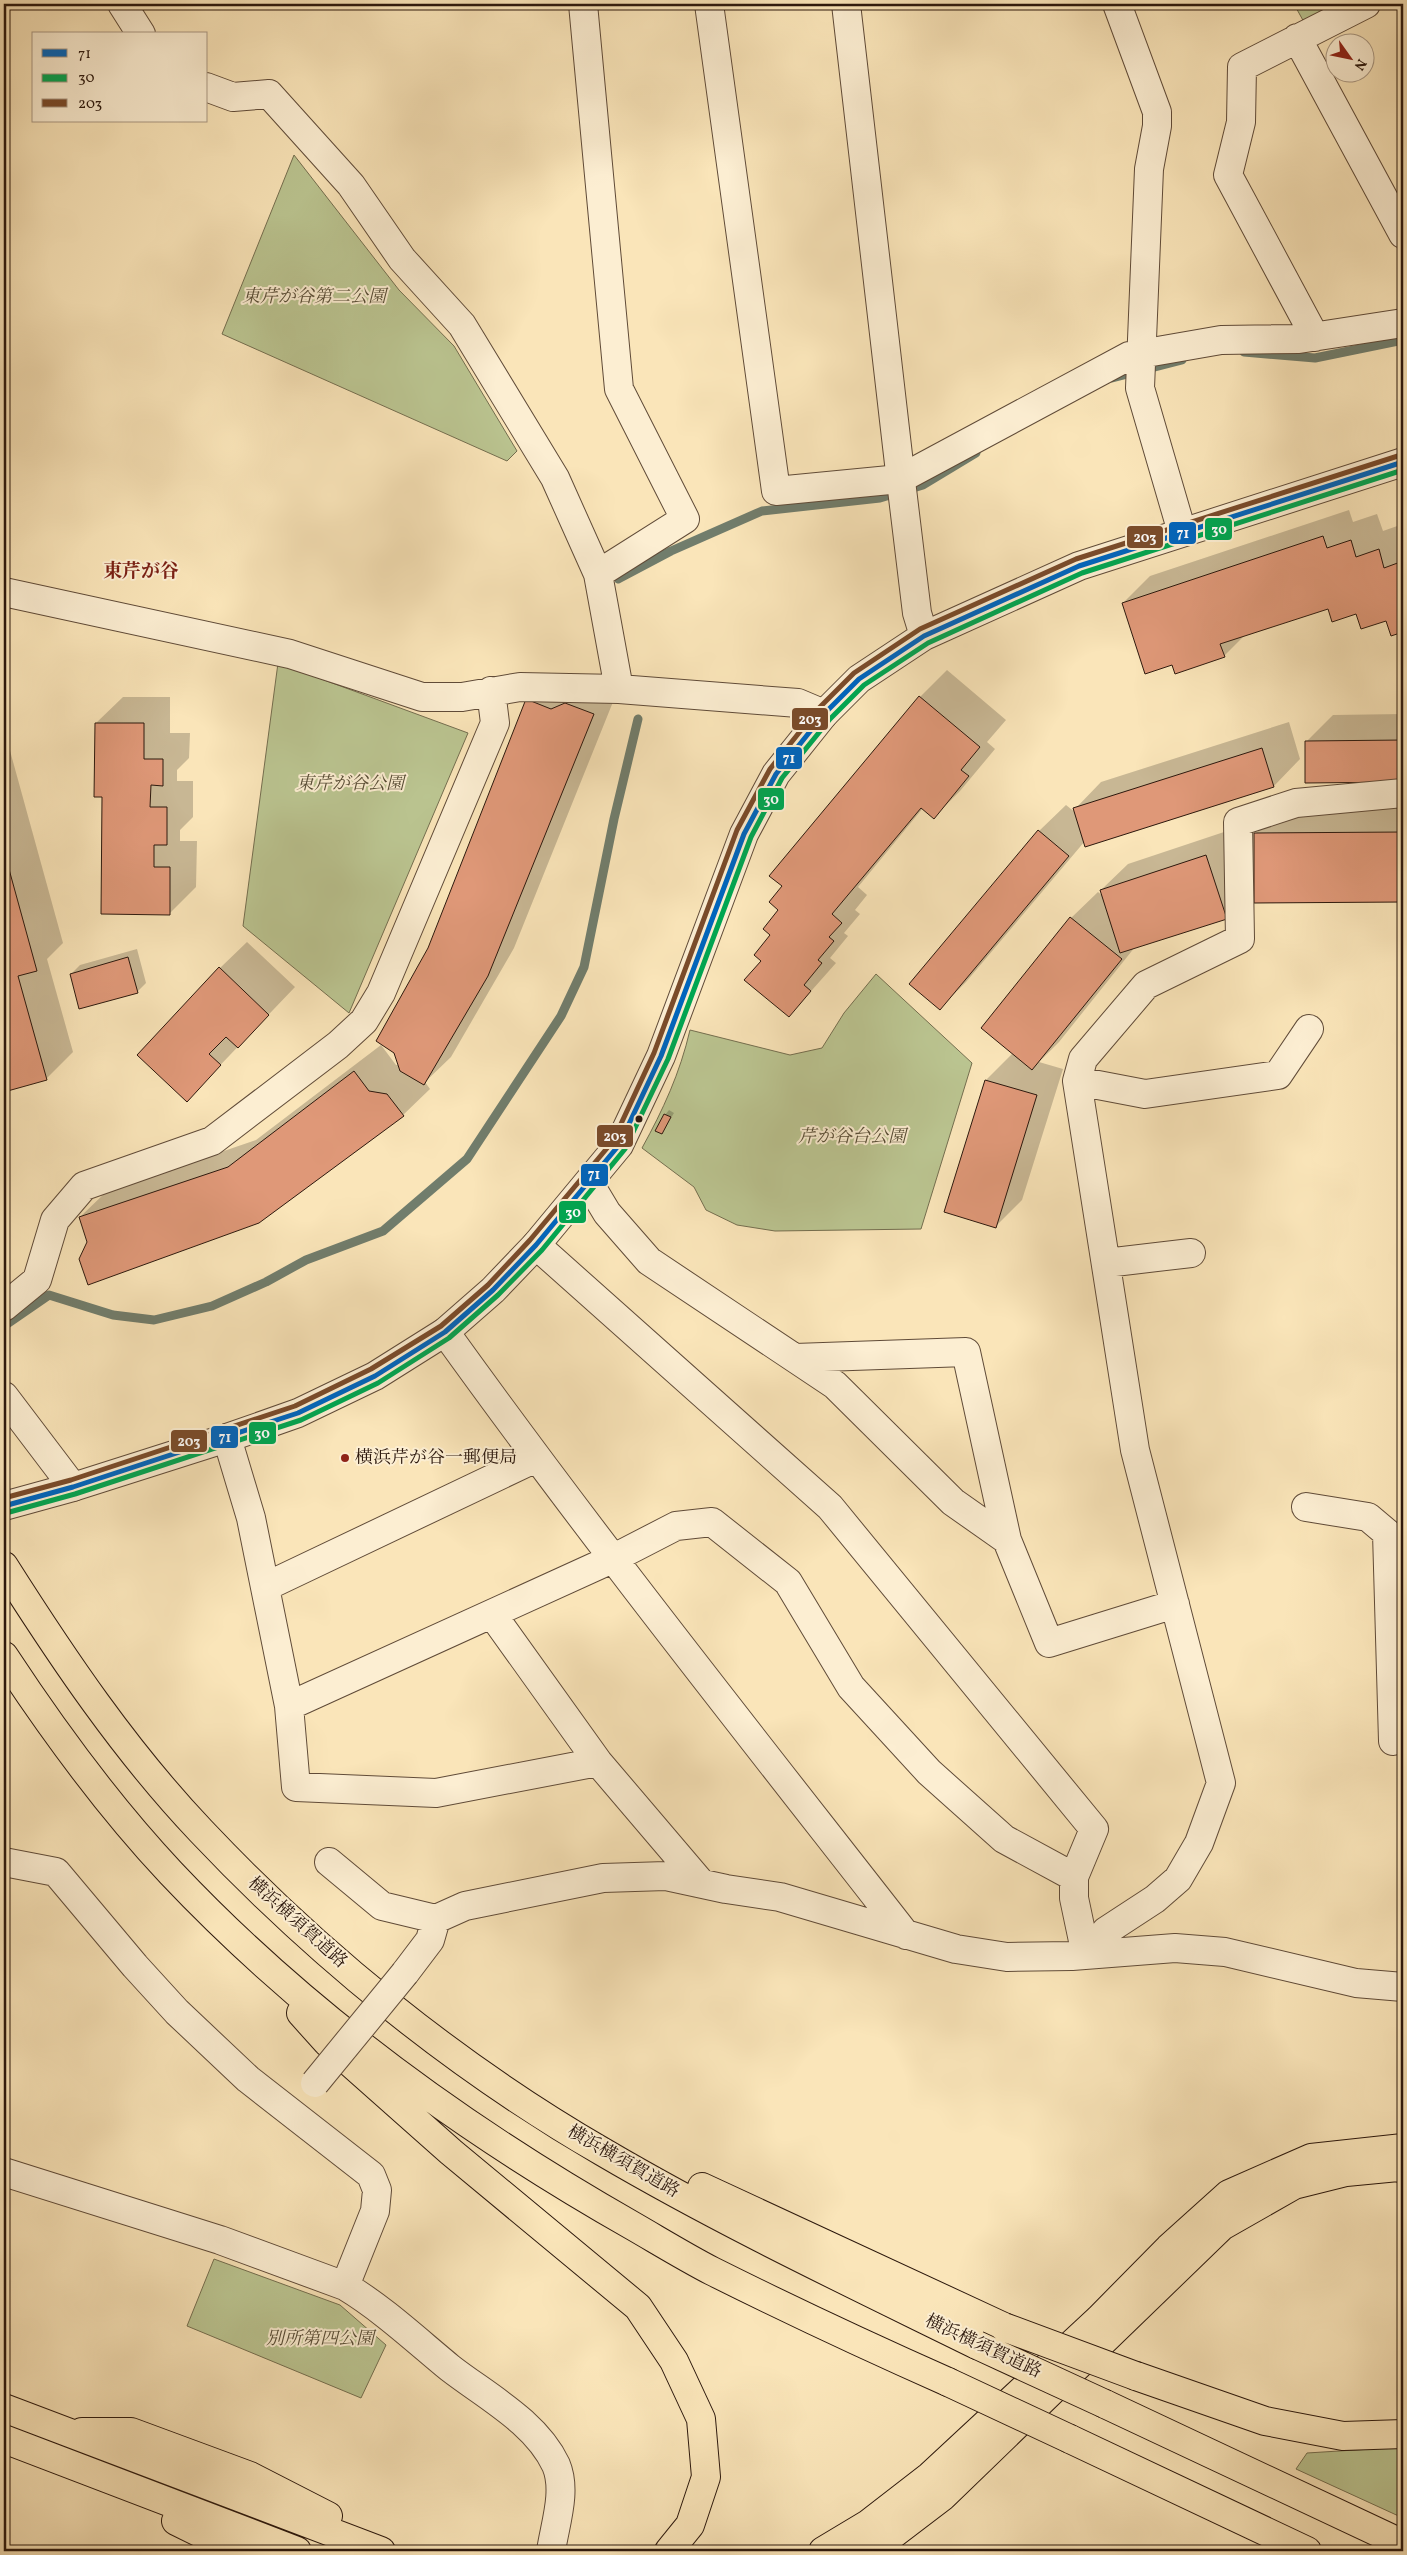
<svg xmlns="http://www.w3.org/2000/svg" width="1407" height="2555" font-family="Vollkorn,'Noto Serif JP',serif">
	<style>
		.green { fill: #bbc591; stroke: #746e4f }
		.shadow { fill: #0003 }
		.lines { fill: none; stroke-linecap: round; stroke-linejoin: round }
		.stream { stroke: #717d6c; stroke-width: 9 }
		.building { fill: #df9878; stroke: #2c180d }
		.minor-casing { stroke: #604b38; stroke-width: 30 }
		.tertiary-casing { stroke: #604b38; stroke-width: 30 }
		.motorway-casing { stroke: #2c180d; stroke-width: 30 }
		.minor { stroke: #fceed2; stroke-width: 28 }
		.tertiary { stroke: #fceed2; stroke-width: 28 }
		.motorway { stroke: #fae5b9; stroke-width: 28 }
		.minor-bridge-casing { stroke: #604b38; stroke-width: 30; stroke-linecap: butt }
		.motorway-bridge-casing { stroke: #2c180d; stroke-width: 30; stroke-linecap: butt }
		.minor-bridge { stroke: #fceed2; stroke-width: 28 }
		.motorway-bridge { stroke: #fae5b9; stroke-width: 28 }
		.bus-1-casing { stroke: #fceed2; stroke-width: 9 }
		.bus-2-casing { stroke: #fceed2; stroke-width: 9 }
		.bus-3-casing { stroke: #fceed2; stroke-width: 9 }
		.bus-1 { stroke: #0065bd; stroke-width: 5 }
		.bus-2 { stroke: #00a651; stroke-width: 5 }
		.bus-3 { stroke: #7a4b2a; stroke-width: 5 }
		.bus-dot { fill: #2c180d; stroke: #fceed2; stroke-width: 2 }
		.poi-dot { fill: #8f2418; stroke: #fceed2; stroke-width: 2 }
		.labels { text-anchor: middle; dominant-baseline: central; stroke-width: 4; stroke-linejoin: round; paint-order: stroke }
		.park-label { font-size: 18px; font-style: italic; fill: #574c35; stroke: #fceed2 }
		.poi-label { font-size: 18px; fill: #2c180d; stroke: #fceed2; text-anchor: start }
		.street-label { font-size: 18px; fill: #2c180d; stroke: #fceed2 }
		.neighbourhood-label { font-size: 19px; font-weight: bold; fill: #7a1f14; stroke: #fceed2 }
		.line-badge { stroke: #fceed2; stroke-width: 2 }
		.badge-label { font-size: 14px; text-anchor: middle; font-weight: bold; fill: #fff }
	</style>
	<rect width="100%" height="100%" fill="#fae5b9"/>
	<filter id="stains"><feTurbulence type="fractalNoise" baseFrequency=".004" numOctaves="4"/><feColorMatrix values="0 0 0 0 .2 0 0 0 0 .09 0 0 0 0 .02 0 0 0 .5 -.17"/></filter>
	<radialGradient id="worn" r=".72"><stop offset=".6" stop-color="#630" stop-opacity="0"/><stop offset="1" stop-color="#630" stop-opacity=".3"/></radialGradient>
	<path class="green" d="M1294,4H1344L1305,24Z
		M294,155L399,290L454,346L517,451L507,461L222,334Z
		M278,663L468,733L349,1013L243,926Z
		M876,974L972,1063L921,1229L775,1231L737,1225L706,1210L694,1187L642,1148C663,1110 680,1073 690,1030L790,1055L822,1048L844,1013Z
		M214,2259L340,2305L386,2345L361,2398L187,2326Z
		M1403,2447V2518L1296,2469L1307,2453Z"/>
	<path class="shadow" d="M1349,510L1353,522L1377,514L1383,531L1403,524V630L1392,634L1387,619L1328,607L1246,634L1224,656L1173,663L1123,603L1150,576Z
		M947,670L1006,720L987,742L995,749L960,791L934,817L923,808L858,887L867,895L855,910L860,914L844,933L848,936L830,958L836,963L789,1016L762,960L780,910L783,886L920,697Z
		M553,673L578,682L619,687L514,948L451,1057L425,1082L430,1089L403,1115L88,1243L80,1217L107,1191L256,1140L381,1045L396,1065H400L429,948L527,700Z
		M123,697H170V733H190L189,758L177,770V781H193V817L180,830V841H197L196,887L169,914L103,796L96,723Z
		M1403,714V781L1306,742L1333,715Z
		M1289,722L1300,759L1274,786L1085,841L966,982L940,1008L1039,831L1066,805L1076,813L1075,809L1101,782Z
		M4,729L63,943L47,959L73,1052L46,1079L4,1091Z
		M1403,806V900L1255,902V834L1282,807Z
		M1233,829L1253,891L1226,918L1135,947L1059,1042L1039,1062L1063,1069L1022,1200L996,1226L986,1080L1013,1053L1071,918L1098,892L1103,896L1101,890L1128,864Z
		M247,942L295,987L187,1100L220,968Z
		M137,949L146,983L137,992L71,974L80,965Z
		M669,1110L674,1113L662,1133L665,1115Z"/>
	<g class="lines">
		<path class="stream" d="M1244,352L1315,358L1403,340
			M1112,378L1182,360
			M618,579L671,551L762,511L880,498L923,485L976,453
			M4,1326L49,1295L113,1315L154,1320L212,1306L266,1282L306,1260L383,1231L467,1159L561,1016L584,967L614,819L638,719"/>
	</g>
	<path class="building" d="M1323,536L1327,548L1351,540L1356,557L1379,549L1384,568L1403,561V632L1391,636L1386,621L1361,629L1356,614L1332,622L1328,609L1220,644L1225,657L1175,674L1172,665L1145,674L1122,603Z
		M919,696L980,747L961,770L969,776L934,819L921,808L832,914L842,923L829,937L834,941L818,960L822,963L804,985L811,991L789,1017L744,980L761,961L754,955L770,935L763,929L778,910L769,902L782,886L769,876Z
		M526,699L551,709L565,703L594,714L488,976L424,1085L400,1071L394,1053L376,1041L428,948Z
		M95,723H144V759H163V786L151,785L150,807H167V845H154V867H170V915L101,914L102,797H94Z
		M1403,740V782L1305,783V741Z
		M1262,748L1274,787L1085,847L1073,808Z
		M1038,830L1069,856L940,1010L909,984Z
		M1403,832V902L1254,903V833Z
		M4,851L37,971L18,976L47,1080L4,1092Z
		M1206,855L1227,919L1120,953L1100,890Z
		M1070,917L1122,959L1032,1070L981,1028Z
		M128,957L138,993L79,1009L70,974Z
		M219,967L269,1015L238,1048L226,1037L209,1054L221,1065L187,1102L137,1055Z
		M354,1071L369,1091L387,1094L404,1116L259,1223L88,1285L79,1259L87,1242L79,1217L228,1167Z
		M985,1080L1037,1095L996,1228L944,1212Z
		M664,1114L671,1117L662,1134L655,1131Z"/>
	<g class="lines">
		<g class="minor-casing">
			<path id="minor" d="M122,4L141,34
				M583,4L619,389L685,519L598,574
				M709,4L776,491L900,479L1129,356L1221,340L1299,339L1403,323
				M1117,4L1157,112V126L1149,169L1140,388L1182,532
				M1297,38L1403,234
				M206,87L233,97L269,94L351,185L402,259L462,325L555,478L598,574L619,689
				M1315,337L1228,175L1241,122L1242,67L1366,4
				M4,592L290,654L422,697H462L520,687L619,689L798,703L824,714
				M1077,1081L1145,1094L1278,1075L1309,1029
				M589,1183L607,1213L649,1261L835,1385L953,1502L1007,1540
				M536,1245L830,1507L1094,1829L1074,1877V1898L1086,1955
				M1106,1263L1191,1253
				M4,1307L37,1280L55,1220L84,1186L212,1141L338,1045L364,1021L381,993L495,723L491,691
				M445,1332C593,1538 750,1735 906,1935
				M795,1358L966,1352L1007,1540L1049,1643L1175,1604
				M4,1396L73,1487
				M227,1438L251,1518L289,1706L296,1787L436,1793L598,1762
				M1306,1507L1368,1517L1387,1533L1393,1741
				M265,1587L536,1458
				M492,1614L598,1762L701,1883
				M289,1706L612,1559L676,1526L712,1522L788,1582L851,1687L929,1772L1004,1839L1074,1877
				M4,1862L56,1872L135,1966L177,2012L248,2079L371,2175L377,2190L375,2211L345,2286L220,2240L4,2172
				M329,1862L382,1906L436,1919L465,1906L603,1878L666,1876L726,1889L780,1897L956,1949L1007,1957L1072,1956L1175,1948L1225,1952L1356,1983L1403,1987
				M1086,1955L1106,1931L1155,1899L1178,1879L1199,1843L1221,1783L1135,1450L1077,1081L1083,1059L1146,985L1240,939L1238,822L1296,803L1403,793
				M405,1973L430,1940L436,1919
				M345,2286C383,2309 416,2340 450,2368C486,2396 536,2422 556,2465C567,2491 555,2524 551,2551"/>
		</g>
		<g class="tertiary-casing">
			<path id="tertiary" d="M846,4L901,481L917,613L924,636
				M4,1506L73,1487L227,1438L298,1413L375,1376L445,1332L493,1290L536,1245L619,1145L661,1056L744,834L776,774L824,714L859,679L924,636L1079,566L1403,462"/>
		</g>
		<g class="motorway-casing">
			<path id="motorway" d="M4,1566C63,1659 125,1751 201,1831C318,1955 456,2067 603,2152C724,2223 851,2283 977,2345
				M4,1656C54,1732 108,1806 171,1873C304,2014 464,2130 633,2226C659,2241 685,2257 712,2271C790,2310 869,2347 948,2382
				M301,2013L327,2042L451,2152L638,2307L674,2361L701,2419L706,2477L690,2525L669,2551
				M702,2187L1004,2327
				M1136,2376L1265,2421L1343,2436L1403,2434
				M1105,2404L1403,2544
				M4,2408L381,2551
				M82,2432H131L250,2476L328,2516
				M4,2439L297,2551
				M1070,2439L1307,2551
				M176,2521L237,2551
				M823,2551L868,2524L930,2476L1099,2319L1169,2248L1229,2194L1311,2158L1403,2148
				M871,2551L943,2496L1222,2226L1294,2185L1346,2172L1398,2167L1403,2169"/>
		</g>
		<use href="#minor" class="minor"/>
		<use href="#tertiary" class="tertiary"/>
		<use href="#motorway" class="motorway"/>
		<g class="minor-bridge-casing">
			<path id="minor-bridge" d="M315,2083L405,1973"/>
		</g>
		<g class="motorway-bridge-casing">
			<path id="motorway-bridge" d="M1004,2327L1136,2376
				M977,2345L1105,2404
				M948,2382L1070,2439"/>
		</g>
		<use href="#minor-bridge" class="minor-bridge"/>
		<use href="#motorway-bridge" class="motorway-bridge"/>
		<g class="bus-1-casing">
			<path id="bus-1" d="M4,1506L73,1487L298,1413L375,1376L445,1332L493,1290L536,1245L619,1145L661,1056L744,834L776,774L824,714L859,679L924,636L1079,566L1403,462"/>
		</g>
		<g class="bus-2-casing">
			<path id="bus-2" d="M6,1513L75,1494L301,1420L378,1383L449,1338L498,1295L542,1250L625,1149L668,1059L751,837L782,778L830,719L864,685L928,643L1082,573L1403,470"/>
		</g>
		<g class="bus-3-casing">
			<path id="bus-3" d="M4,1498L71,1480L295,1406L371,1369L441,1326L488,1285L530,1240L613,1141L654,1053L737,830L770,769L818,709L854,673L920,629L1076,559L1401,455"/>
		</g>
		<use href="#bus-1" class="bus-1"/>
		<use href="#bus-2" class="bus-2"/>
		<use href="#bus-3" class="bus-3"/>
	</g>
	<circle class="bus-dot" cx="639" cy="1119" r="4.5"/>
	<circle class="poi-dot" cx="345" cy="1458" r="5"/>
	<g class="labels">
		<g class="park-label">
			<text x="314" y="297">東芹が谷第二公園</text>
			<text x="350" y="784">東芹が谷公園</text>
			<text x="852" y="1137">芹が谷台公園</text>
			<text x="320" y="2339">別所第四公園</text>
		</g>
		<g class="poi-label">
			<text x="355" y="1458">横浜芹が谷一郵便局</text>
		</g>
		<g class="street-label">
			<text transform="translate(297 1923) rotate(42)">横浜横須賀道路</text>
			<text transform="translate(623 2162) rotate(30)">横浜横須賀道路</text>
			<text transform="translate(983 2347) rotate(25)">横浜横須賀道路</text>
		</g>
		<g class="neighbourhood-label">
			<text x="141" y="572">東芹が谷</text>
		</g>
	</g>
	<g class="line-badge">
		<rect x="1204" y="517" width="29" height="24" rx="5" fill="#00a651"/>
		<rect x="1168" y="521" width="29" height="24" rx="5" fill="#0065bd"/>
		<rect x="1126" y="525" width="38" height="24" rx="5" fill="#7a4b2a"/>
		<rect x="791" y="707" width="38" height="24" rx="5" fill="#7a4b2a"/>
		<rect x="775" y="746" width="28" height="24" rx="5" fill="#0065bd"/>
		<rect x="757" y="787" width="28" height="24" rx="5" fill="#00a651"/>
		<rect x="596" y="1124" width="38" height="24" rx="5" fill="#7a4b2a"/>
		<rect x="580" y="1163" width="29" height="24" rx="5" fill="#0065bd"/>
		<rect x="558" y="1200" width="29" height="24" rx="5" fill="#00a651"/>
		<rect x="248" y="1421" width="29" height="24" rx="5" fill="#00a651"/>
		<rect x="210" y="1425" width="29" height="24" rx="5" fill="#0065bd"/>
		<rect x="170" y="1429" width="38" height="24" rx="5" fill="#7a4b2a"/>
	</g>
	<g class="badge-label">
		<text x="1219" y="534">30</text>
		<text x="1183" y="538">71</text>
		<text x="1145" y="542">203</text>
		<text x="810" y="724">203</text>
		<text x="789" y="763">71</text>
		<text x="771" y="804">30</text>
		<text x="615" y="1141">203</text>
		<text x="594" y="1179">71</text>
		<text x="573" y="1217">30</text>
		<text x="262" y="1438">30</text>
		<text x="225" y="1442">71</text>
		<text x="189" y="1446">203</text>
	</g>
	<rect width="1407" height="2555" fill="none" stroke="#fae5b9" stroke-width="20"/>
	<rect x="5" y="5" width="1397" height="2545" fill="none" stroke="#2c180d" stroke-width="2.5"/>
	<rect x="10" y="10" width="1387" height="2535" fill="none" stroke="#2c180d"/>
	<rect x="32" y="32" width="175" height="90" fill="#fceed2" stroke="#a99883"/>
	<rect x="42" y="49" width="25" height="8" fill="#0065bd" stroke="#a99883"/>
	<text x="78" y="58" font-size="15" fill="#2c180d">71</text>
	<rect x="42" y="74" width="25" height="8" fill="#00a651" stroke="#a99883"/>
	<text x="78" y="82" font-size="15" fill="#2c180d">30</text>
	<rect x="42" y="99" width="25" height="8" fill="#7a4b2a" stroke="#a99883"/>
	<text x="78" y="108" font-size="15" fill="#2c180d">203</text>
	<g transform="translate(1350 58) rotate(123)"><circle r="24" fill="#fceed2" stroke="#a99883"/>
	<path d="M0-4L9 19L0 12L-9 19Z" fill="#8f2418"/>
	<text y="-8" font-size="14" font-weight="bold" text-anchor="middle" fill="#2c180d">N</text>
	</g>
	<rect width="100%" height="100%" filter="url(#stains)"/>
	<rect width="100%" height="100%" fill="url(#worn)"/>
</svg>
